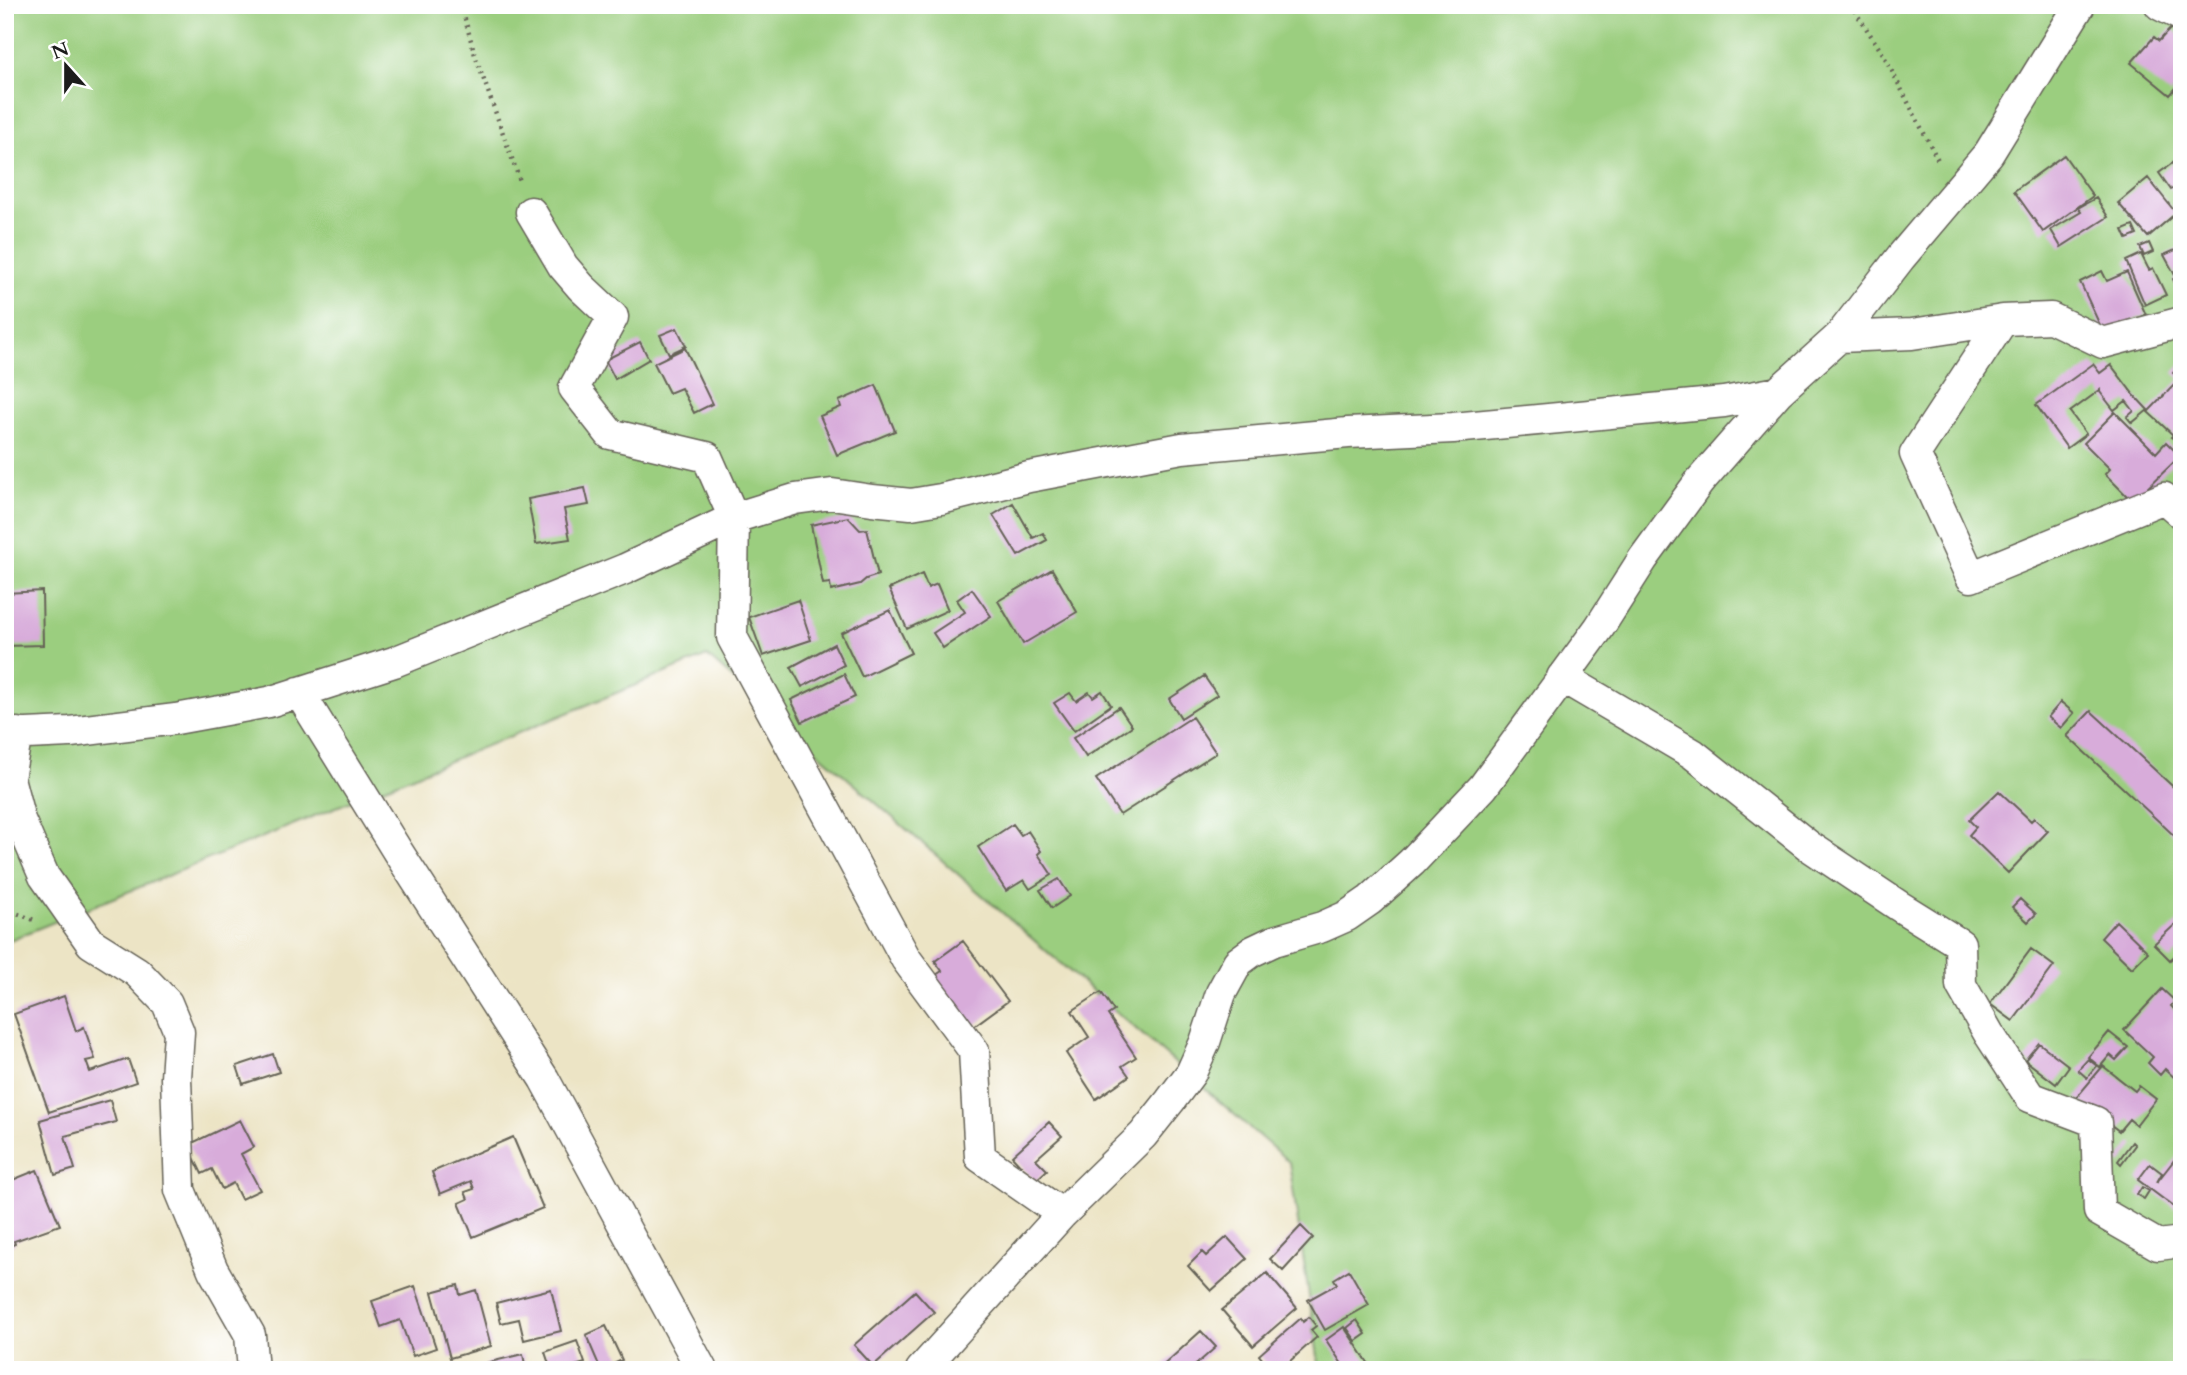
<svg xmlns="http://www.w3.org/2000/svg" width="2187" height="1375" font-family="Cardo,serif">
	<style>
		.green { fill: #9bce7f; stroke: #5c754e; stroke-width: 2 }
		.building { fill: #d8acda }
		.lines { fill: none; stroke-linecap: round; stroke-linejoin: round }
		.street-casing { stroke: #656257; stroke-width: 33 }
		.path { stroke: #656257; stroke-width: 4.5; stroke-dasharray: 2 5; stroke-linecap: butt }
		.street { stroke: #fff; stroke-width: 30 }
	</style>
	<rect width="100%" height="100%" fill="#fff"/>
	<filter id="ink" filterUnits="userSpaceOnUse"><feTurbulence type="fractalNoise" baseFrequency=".0143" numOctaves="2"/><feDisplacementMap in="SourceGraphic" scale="14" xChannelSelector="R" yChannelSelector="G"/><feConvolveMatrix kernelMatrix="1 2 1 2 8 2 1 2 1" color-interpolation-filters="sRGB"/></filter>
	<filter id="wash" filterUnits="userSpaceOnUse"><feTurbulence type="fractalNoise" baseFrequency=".00686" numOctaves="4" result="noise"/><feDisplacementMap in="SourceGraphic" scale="28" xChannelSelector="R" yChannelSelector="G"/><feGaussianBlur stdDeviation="1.57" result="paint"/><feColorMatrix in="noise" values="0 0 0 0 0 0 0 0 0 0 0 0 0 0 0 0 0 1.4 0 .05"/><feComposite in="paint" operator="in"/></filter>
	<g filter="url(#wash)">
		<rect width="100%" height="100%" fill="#ece4c5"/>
		<path class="green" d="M5,5H2182V1370H1320L1289,1162L707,656L5,942Z"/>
		<g id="blocks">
			<path class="building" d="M2171,28L2182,37V81L2170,95L2131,63L2154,37L2159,41Z
				M2064,155L2093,196L2043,232L2014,191Z
				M2182,156V183L2171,190L2159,173Z
				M2148,178L2176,213L2148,237L2118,203Z
				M2096,198L2108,217L2061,247L2051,230L2081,212L2078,208Z
				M2133,226L2137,235L2127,239L2123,230Z
				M2149,243L2153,252L2144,256L2140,247Z
				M2182,247V297L2173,279L2176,277L2164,255Z
				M2141,254L2149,270L2153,268L2166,295L2145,305L2126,261Z
				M2102,271L2107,281L2127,272L2146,315L2104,334L2080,282Z
				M677,328L686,346L669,354L660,335Z
				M640,342L649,359L615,379L605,360Z
				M685,348L712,404L694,413L681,388L669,393L654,363Z
				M2093,364L2100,373L2111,365L2134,395L2148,410L2132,423L2127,417L2134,411L2126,401L2114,410L2100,392V390L2070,412L2086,434L2067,448L2036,405Z
				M2182,364V444L2171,437L2173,435L2148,412L2180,379L2173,373Z
				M876,385L895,431L837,455L820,416L841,407L839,401Z
				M2115,412L2156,453L2166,442L2180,456L2133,502L2105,474L2110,469L2084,443Z
				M585,488L589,505L564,509L570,539L536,544L528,499Z
				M1013,503L1033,538L1043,533L1047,540L1018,556L993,515Z
				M848,517L860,530L867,529L878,575L866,579L860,584L831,591L830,583L823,584L811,525Z
				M1052,569L1077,612L1023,644L998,601Z
				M922,574L928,588L937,584L948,610L907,629L889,589Z
				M972,589L991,616L943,648L933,633L965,612L957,600Z
				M42,591L43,645L5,646V593Z
				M798,600L811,640L763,656L749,617Z
				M890,610L911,653L862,677L841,633Z
				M834,644L844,665L802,687L791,667Z
				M844,674L855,697L802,722L791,700Z
				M1204,676L1217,695L1181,718L1169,699Z
				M1102,691L1111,705L1074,731L1054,703L1070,693L1076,701L1089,692L1093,697Z
				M2061,702L2074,713L2061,728L2048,717Z
				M1119,707L1132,726L1086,757L1073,738Z
				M2091,711L2182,795V843L2067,736Z
				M1192,717L1216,753L1120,815L1096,779Z
				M1999,791L2031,821L2034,818L2048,831L2008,873L1969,835L1976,827L1969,820Z
				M1013,824L1021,835L1028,831L1041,851L1038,854L1052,875L1030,889L1024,880L1006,891L978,847Z
				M1059,879L1070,896L1052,908L1040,890Z
				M2020,899L2036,914L2028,922L2012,907Z
				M2182,918V949L2170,960L2154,944Z
				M2116,921L2148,952L2132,968L2101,938Z
				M963,941L1008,1001L971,1028L933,977L942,971L935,961Z
				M2031,949L2054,966L2013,1021L1990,1004Z
				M2162,989L2175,1001L2171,1006L2182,1017V1078L2178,1081L2165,1069L2160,1075L2148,1063L2153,1057L2124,1030Z
				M1101,992L1114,1011L1108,1015L1136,1057L1122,1066L1129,1076L1096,1099L1066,1053L1089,1037L1072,1011Z
				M64,996L76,1031L84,1027L95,1059L86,1061L90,1072L128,1059L136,1082L49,1112L14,1014Z
				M2109,1032L2128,1047L2116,1060L2110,1055L2100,1067L2088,1057Z
				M2039,1043L2069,1066L2056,1084L2025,1060Z
				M273,1054L279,1072L243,1084L237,1066Z
				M2088,1059L2097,1066L2087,1078L2078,1070Z
				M2103,1066L2135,1091L2139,1086L2156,1099L2136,1125L2129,1119L2119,1131L2076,1098Z
				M110,1100L116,1122L65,1136L75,1169L55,1175L40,1120Z
				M240,1120L254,1147L241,1154L260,1190L241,1199L233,1183L222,1189L212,1169L202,1174L188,1145Z
				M1049,1122L1062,1136L1036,1159L1047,1170L1035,1181L1012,1156Z
				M513,1137L543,1208L473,1237L459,1203L468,1199L465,1192L474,1189L471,1181L440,1194L432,1172Z
				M2132,1142L2135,1145L2121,1164L2118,1161Z
				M2182,1150V1213L2138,1180L2150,1164L2162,1173L2157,1182Z
				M37,1170L60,1225L14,1241L15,1244L5,1248V1183Z
				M2142,1187L2149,1191L2144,1199L2137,1195Z
				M1301,1226L1313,1238L1283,1271L1270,1259Z
				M1227,1237L1247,1259L1211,1291L1188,1266L1202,1252L1206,1256Z
				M1349,1270L1369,1305L1325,1330L1308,1300L1337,1284L1334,1279Z
				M1267,1273L1297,1308L1253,1346L1222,1310Z
				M458,1285L460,1295L476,1290L491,1346L450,1358L432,1292Z
				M415,1286L436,1348L413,1356L400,1320L381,1327L372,1301Z
				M551,1289L561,1331L524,1340L519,1319L501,1323L496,1303Z
				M915,1291L934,1312L873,1366L854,1345Z
				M1309,1317L1316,1326L1311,1330L1317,1337L1280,1370H1271L1259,1355L1301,1318L1303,1322Z
				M1357,1320L1366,1334L1356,1341L1347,1328Z
				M606,1326L622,1360L601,1370L586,1335Z
				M1344,1327L1373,1370H1346L1326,1340Z
				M1201,1331L1216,1347L1190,1370H1158Z
				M577,1341L585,1363L562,1370H551L545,1352Z
				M523,1354L526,1370H487L486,1363Z"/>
		</g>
	</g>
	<g filter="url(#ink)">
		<use href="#blocks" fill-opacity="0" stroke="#656257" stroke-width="2"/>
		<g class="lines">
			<g class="street-casing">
				<path id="street" d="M2160,5L2182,16
					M531,212L563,266L581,287L613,317L574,388L610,434L707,457L734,518L732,637L906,959L974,1051L980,1157L1062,1214
					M2003,320L1915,454L1971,577L2164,498L2182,514
					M1839,337L1912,334L2003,320L2051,318L2103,343L2182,322
					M1562,677L1693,754L1809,846L1899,906L1960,944L1961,985L1989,1034L2030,1097L2096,1122L2099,1211L2158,1245L2182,1242
					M299,692L398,852L544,1079L702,1370
					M17,733L9,778L20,820L44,876L91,943L137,972L167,1003L179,1032L176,1078L180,1190L213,1270L250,1335L253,1370
					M5,735L70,732L176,719L269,702L394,662L625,569L734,518L795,499L832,494L872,500L911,504L941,499L1029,477L1182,448L1348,433L1453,428L1559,418L1724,402L1778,392
					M921,1370L1062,1214L1143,1135L1170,1101L1191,1073L1205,1042L1221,993L1238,962L1253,951L1274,941L1322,927L1347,916L1370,900L1412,862L1483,787L1599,628L1643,559L1700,481L1778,392L1839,337L1901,257L1989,153L2080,5"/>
			</g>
			<path class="path" d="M461,5L475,55L520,181
				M1851,5L1883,54L1939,162
				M5,909L34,920"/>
			<use href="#street" class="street"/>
		</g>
	</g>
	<rect width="2187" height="1375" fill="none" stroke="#fff" stroke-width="28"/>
	<g transform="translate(66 66) rotate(339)" stroke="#ffffff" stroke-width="5" paint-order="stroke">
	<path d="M0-5L12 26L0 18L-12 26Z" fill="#1c1c1c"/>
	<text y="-10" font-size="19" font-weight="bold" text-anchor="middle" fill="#1c1c1c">N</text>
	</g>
</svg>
